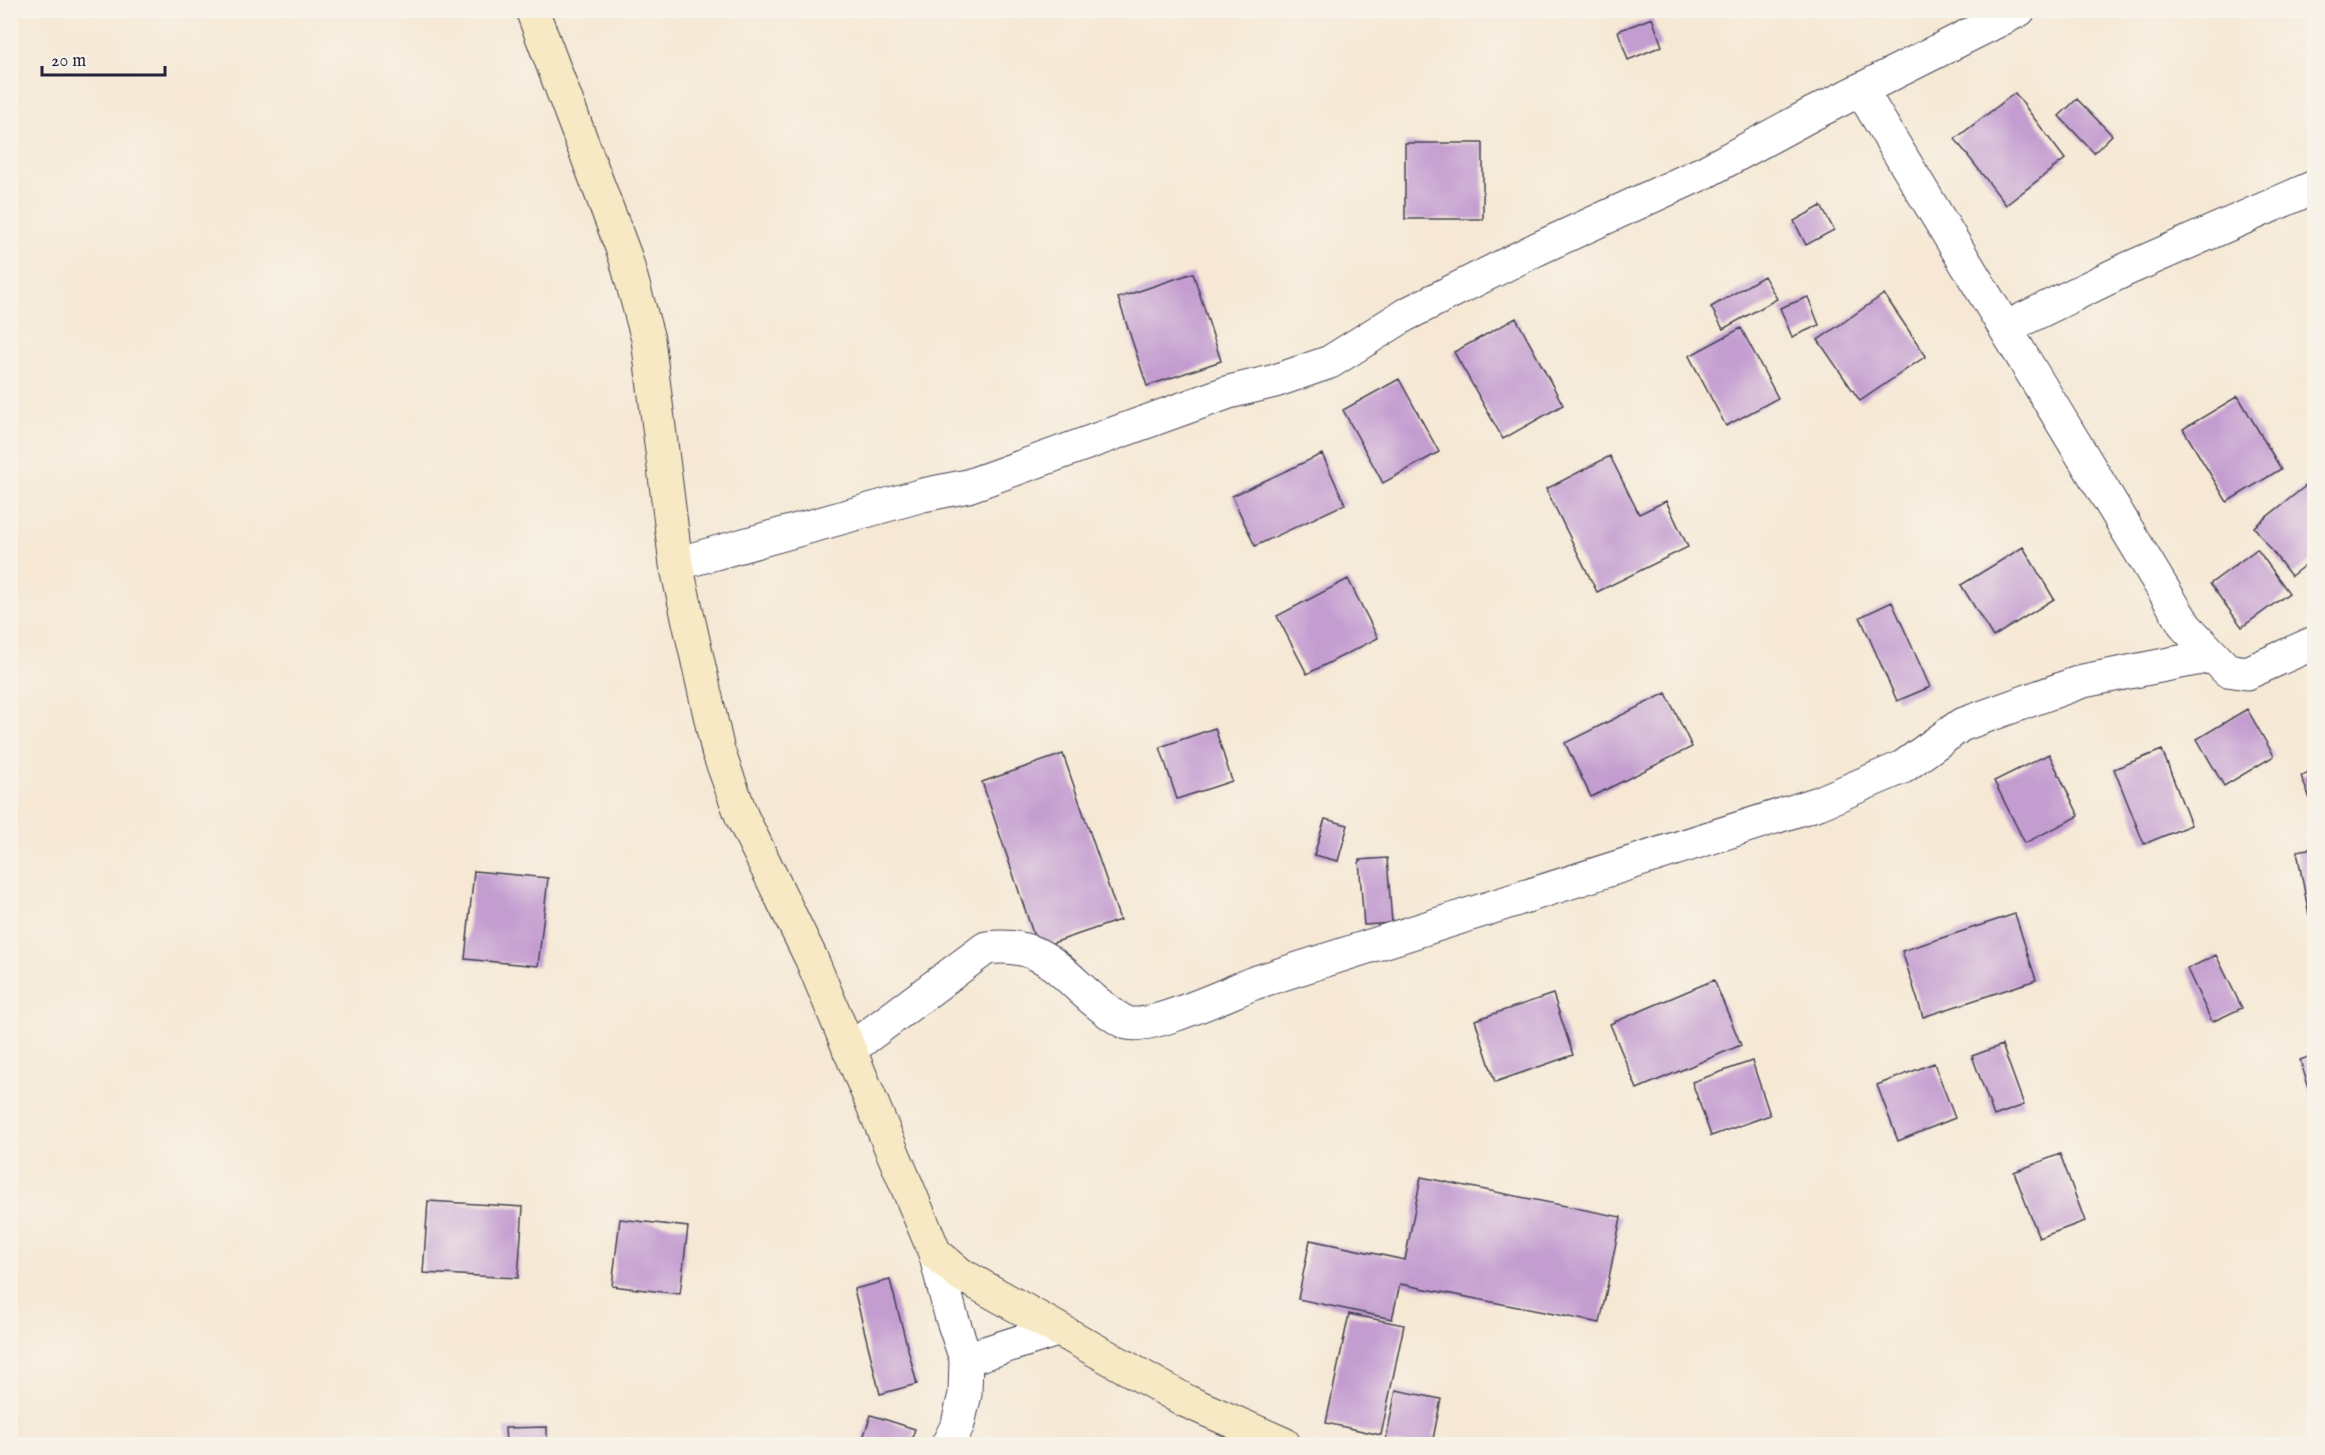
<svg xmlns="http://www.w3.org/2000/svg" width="2325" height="1455" font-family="'IM FELL English',serif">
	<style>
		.building { fill: #c39cd0 }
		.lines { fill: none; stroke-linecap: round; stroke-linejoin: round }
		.minor-casing { stroke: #424052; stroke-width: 35 }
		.secondary-casing { stroke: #424052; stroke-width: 35 }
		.minor { stroke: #fff; stroke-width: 33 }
		.secondary { stroke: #f7e9c3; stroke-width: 33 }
	</style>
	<rect width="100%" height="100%" fill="#f7f3e8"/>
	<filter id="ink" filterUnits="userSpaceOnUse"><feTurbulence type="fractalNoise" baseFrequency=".0167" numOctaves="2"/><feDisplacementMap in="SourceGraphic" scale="12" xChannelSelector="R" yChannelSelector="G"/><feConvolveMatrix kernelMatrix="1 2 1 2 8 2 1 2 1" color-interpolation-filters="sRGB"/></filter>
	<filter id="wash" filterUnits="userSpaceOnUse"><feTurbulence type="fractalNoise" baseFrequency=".008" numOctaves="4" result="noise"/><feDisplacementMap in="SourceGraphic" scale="24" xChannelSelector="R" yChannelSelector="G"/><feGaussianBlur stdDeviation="1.35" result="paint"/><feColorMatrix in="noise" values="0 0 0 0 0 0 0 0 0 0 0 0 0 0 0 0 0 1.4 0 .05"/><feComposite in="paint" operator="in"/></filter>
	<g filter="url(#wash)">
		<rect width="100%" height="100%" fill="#f6e8d5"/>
		<g id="blocks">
			<path class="building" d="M1652,18L1662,46L1628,60L1618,31Z
				M2015,93L2065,159L2006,205L1955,139Z
				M2077,99L2112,135L2094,153L2059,116Z
				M1405,143H1483V219H1405Z
				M1821,206L1834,230L1806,245L1794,221Z
				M1193,273L1221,361L1147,386L1118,298Z
				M1764,276L1777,299L1723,329L1711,307Z
				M1884,294L1926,356L1860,401L1818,340Z
				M1808,297L1819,325L1792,337L1780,308Z
				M1516,318L1563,405L1503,439L1454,352Z
				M1741,328L1778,398L1726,426L1689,356Z
				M1399,379L1439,452L1383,483L1343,410Z
				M2238,396L2281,469L2227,502L2183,429Z
				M1322,454L1345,504L1255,546L1232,496Z
				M1610,456L1639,514L1666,501L1688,547L1597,592L1546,489Z
				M2308,484L2314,492V558L2291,576L2254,527Z
				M2023,547L2054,599L1993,637L1961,585Z
				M2257,549L2289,593L2242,627L2210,584Z
				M1348,579L1378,638L1307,674L1277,616Z
				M1892,602L1930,687L1897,701L1860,617Z
				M1666,693L1692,747L1591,797L1565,743Z
				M2247,709L2274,756L2224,786L2197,739Z
				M1215,728L1232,781L1177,799L1160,747Z
				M2162,750L2191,825L2144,844L2114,769Z
				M1063,754L1120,920L1038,948L982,782Z
				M2049,754L2079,816L2025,843L1994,781Z
				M2314,771V809L2301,776Z
				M1325,819L1348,825L1338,861L1314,855Z
				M2314,848V914L2309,915L2297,851Z
				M1387,858L1392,923L1364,925L1359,860Z
				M474,871L548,878L538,966L465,959Z
				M2015,914L2036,980L1923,1017L1902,951Z
				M2216,955L2242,1008L2212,1022L2187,969Z
				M1714,980L1741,1045L1637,1089L1610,1024Z
				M1553,994L1573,1055L1495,1082L1475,1020Z
				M2002,1045L2024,1105L1994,1116L1972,1056Z
				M2314,1055V1104L2300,1060Z
				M1752,1061L1770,1115L1711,1136L1692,1082Z
				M1934,1063L1955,1118L1898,1141L1877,1085Z
				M2060,1154L2085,1221L2039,1238L2014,1172Z
				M1421,1177L1621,1217L1600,1323L1400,1284L1392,1319L1298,1299L1310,1240L1405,1260Z
				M428,1201L523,1207L518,1278L423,1273Z
				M620,1219L688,1227L680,1294L612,1286Z
				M890,1280L917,1384L880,1394L854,1289Z
				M1349,1314L1404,1325L1381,1435L1326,1423Z
				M1396,1390L1441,1399L1432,1444H1385Z
				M871,1415L915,1429L910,1444H861Z
				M547,1427V1444H506L505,1428Z"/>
		</g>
	</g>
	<g filter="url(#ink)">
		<use href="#blocks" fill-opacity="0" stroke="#424052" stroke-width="1.5"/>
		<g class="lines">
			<g class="minor-casing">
				<path id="minor" d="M1861,90L2186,627L2227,670L2247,673L2314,643
					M2005,328L2125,270L2314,187
					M676,564L923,495L968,486L1229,392L1275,381L1330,362L1405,315L1539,248L1705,172L1812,114L2019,10
					M849,1050L986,948C1041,941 1057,969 1096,1002C1105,1009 1116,1019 1127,1023C1151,1030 1228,993 1254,983L1819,803L1903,767L1961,725L2083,681L2211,656
					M935,1253L951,1315L966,1359L965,1394L958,1424L948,1444
					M966,1359L1057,1330"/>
			</g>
			<g class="secondary-casing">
				<path id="secondary" d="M532,10L625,256L648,339L676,564L718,751L742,817L811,958L935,1253L960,1274L1186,1401L1284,1444"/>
			</g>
			<use href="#minor" class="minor"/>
			<use href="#secondary" class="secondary"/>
		</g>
	</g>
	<rect width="2325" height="1455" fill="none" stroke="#f7f3e8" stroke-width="36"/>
	<path d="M42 66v9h123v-9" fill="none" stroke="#22223b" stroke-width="3"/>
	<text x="51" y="66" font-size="18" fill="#22223b" stroke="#f7f3e8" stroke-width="4.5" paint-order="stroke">20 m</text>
</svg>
